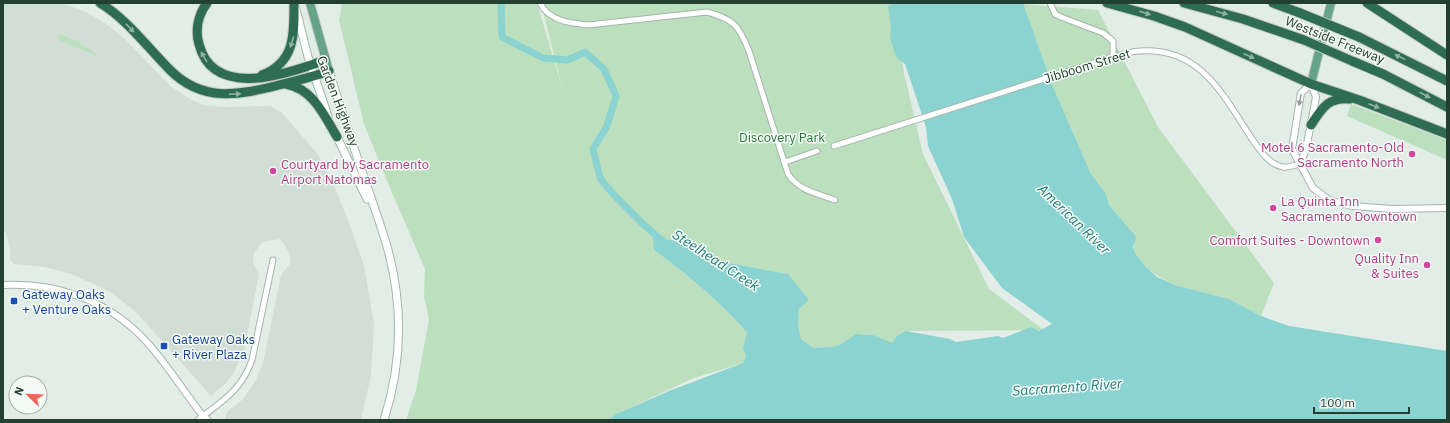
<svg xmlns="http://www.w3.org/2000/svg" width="1450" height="423" font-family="'IBM Plex Sans',sans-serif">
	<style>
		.built { fill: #d1ddd5 }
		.green { fill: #bcdfbe }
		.water { fill: #8bd3d0 }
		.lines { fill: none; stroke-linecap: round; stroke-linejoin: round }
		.canal { stroke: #8bd3d0; stroke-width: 7 }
		.minor-casing { stroke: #a5b5ad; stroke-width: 7 }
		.tertiary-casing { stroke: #a5b5ad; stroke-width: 8 }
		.secondary-casing { stroke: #a1b9ac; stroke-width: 9 }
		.primary-casing { stroke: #c1c9c6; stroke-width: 10 }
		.motorway-casing { stroke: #c1c9c6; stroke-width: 11 }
		.minor { stroke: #fff; stroke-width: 5 }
		.tertiary { stroke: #fff; stroke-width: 6 }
		.secondary { stroke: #fff; stroke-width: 7 }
		.primary { stroke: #67a388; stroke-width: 8 }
		.motorway { stroke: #2e6c53; stroke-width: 9 }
		.motorway-bridge-casing { stroke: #c1c9c6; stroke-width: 11; stroke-linecap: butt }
		.motorway-bridge { stroke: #2e6c53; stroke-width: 9 }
		.oneway { fill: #91b3a4 }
		.oneway2 { fill: #909f98 }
		.hotel-dot { fill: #d1479c; stroke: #f4faf6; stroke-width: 1.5 }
		.transit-dot { fill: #1a4fb4; stroke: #f4faf6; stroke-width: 1.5 }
		.labels { text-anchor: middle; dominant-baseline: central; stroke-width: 3; stroke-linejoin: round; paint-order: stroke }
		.street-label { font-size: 13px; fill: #223f32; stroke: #f4faf6 }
		.park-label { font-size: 13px; fill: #2c773a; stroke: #f4faf6 }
		.hotel-label { font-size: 13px; fill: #b23c85; stroke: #f4faf6; text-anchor: end }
		.transit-label { font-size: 13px; fill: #164399; stroke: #f4faf6; text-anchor: start }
		.water-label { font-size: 14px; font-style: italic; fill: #1b7d7a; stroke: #f4faf6 }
	</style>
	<rect width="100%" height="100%" fill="#e3ede7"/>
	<path class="built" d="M3,3H55L67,5L88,13L109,26L126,40L170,86L190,99L203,105L226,107L270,106L282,113L317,153L336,190L351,228L364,266L374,324L371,375L361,420H226L225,418L227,412L242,400L256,380L263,363L281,275L290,264V255L284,244L279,239L262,242L254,253L253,263L259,274L244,351L233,374L227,382L211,396L136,312L109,291L71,274L45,267L14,264L10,259V248L6,233L3,228Z"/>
	<path class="green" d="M342,3H537L562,87L541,3H894L904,73L923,154L989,289L1044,330L906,331L892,344L873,335L856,334L838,346L814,348L801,339L798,324L799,309L788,274L702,258L689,242L654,238V250C687,274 719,301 747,332L743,348L746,357L743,363L694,378L616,414L608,420H406L416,390L429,320L424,296L425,269L390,188L364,124L339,20Z
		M1023,4L1098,10L1158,127L1274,283L1261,316C1250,311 1239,303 1228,299C1198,289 1164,289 1142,262C1140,259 1137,256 1135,253C1132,246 1136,241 1135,235L1109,205L1106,194L1091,174L1053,87Z
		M59,34C75,39 87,46 99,57L57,39Z
		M1351,104L1447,140V160L1347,116Z"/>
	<path class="water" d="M895,3H1023L1053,87L1091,174L1106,194L1109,205L1135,235L1136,238L1133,247L1135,253L1146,267L1157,277L1175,285L1229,299L1261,316L1289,326L1447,351V420H608L616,414L669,391L743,363L746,357L743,348L747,332C719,301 687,274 654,250L653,238L689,242L702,258L788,274L809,300L799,309L798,324L801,339L814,348L838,346L856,334L873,335L892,343L897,336L906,331L950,339L956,342L998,336L1003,338L1031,327L1039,331L1052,324L1002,288L964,237L952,199L928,146L926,127L905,64L896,57L890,37L891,30L888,6Z"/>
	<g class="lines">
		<path class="canal" d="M501,3L502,37L543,58L568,60L585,52L604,69L616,96L607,126L593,149L600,178L613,194L643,224L666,244"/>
		<g class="minor-casing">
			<path id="minor" d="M540,3C549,21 570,23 588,25L707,12C734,19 739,26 749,51L788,174C798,190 818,194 835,200
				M1050,3L1055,14L1061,17L1103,33L1113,41V57
				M834,146L1113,57C1122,55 1131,51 1140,51C1201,47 1223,95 1252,139C1260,150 1268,164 1283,167C1288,168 1295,165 1300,164
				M785,162L817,151
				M198,420C222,401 241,391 252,360L273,260"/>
		</g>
		<g class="tertiary-casing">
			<path id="tertiary" d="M1300,164L1306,149L1316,97L1311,84L1301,93L1292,149L1313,188L1329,200L1352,206L1392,209L1447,208
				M3,285C55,282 107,300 144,339C166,362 183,391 203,416L208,420"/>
		</g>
		<g class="secondary-casing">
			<path id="secondary" d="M296,9L308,57L328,116
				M329,71C341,109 354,148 367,186C374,207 382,228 388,250C403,306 402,364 384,420
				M335,133L367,199"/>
		</g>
		<g class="primary-casing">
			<path id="primary" d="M310,3L329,71
				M1311,84L1331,3"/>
		</g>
		<g class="motorway-casing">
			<path id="motorway" d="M100,3C128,20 148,48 170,70C203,103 239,95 279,85C296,81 312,77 329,71
				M207,3C198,15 195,30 199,44C213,100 288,74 325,60
				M1107,3L1154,16L1185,27L1311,84L1359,100L1447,134
				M1184,3L1243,19L1304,40
				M1273,3L1300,13
				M1367,3L1447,55
				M1359,37L1447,81
				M1352,61L1383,74L1447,107
				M262,75C296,62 294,33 294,3
				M286,84C313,89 324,115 337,137
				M1311,125C1322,108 1328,97 1350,99"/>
		</g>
		<use href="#minor" class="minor"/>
		<use href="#tertiary" class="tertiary"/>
		<use href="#secondary" class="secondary"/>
		<use href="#primary" class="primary"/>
		<use href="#motorway" class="motorway"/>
		<g class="motorway-bridge-casing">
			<path id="motorway-bridge" d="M1300,13L1359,37
				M1304,40L1352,61"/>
		</g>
		<use href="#motorway-bridge" class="motorway-bridge"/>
	</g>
	<defs><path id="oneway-solid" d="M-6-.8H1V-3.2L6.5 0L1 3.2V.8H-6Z"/></defs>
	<g class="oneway">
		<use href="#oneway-solid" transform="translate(1145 13) rotate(17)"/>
		<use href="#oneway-solid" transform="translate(1222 13) rotate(16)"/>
		<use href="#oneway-solid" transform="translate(130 28) rotate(46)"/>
		<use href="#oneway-solid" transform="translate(292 42) rotate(106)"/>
		<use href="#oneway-solid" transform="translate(1249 56) rotate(24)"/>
		<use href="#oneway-solid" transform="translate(204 57) rotate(-120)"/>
		<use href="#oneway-solid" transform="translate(1400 57) rotate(-154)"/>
		<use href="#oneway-solid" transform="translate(235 94) rotate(-3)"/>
		<use href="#oneway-solid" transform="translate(1425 95) rotate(28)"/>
		<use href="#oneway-solid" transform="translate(1374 106) rotate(21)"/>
	</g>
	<use class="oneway2" href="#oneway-solid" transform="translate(1300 100) rotate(101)"/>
	<g class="hotel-dot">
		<circle cx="1412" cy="154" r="4"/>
		<circle cx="273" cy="171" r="4"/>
		<circle cx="1273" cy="208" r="4"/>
		<circle cx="1378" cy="240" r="4"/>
		<circle cx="1427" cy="265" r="4"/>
	</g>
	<g class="transit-dot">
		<rect x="10" y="297" width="8" height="8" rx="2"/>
		<rect x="160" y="342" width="8" height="8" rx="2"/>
	</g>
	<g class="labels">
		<g class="street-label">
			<text transform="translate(1335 40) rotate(22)">Westside Freeway</text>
			<text transform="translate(1087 66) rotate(-17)">Jibboom Street</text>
			<text transform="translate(338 101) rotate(69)">Garden Highway</text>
		</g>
		<g class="park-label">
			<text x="782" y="137">Discovery Park</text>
		</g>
		<g class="hotel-label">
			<text x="1404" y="147">Motel 6 Sacramento-Old<tspan x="1404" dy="15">Sacramento North</tspan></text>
			<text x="281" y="164" text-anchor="start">Courtyard by Sacramento<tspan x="281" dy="15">Airport Natomas</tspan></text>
			<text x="1281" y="201" text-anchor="start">La Quinta Inn<tspan x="1281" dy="15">Sacramento Downtown</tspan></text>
			<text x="1370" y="240">Comfort Suites - Downtown</text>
			<text x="1419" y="258">Quality Inn<tspan x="1419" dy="15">&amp; Suites</tspan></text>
		</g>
		<g class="transit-label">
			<text x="22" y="294">Gateway Oaks<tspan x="22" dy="15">+ Venture Oaks</tspan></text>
			<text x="172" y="339">Gateway Oaks<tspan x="172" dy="15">+ River Plaza</tspan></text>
		</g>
		<g class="water-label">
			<text transform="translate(1074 219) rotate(44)">American River</text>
			<text transform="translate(716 260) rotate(33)">Steelhead Creek</text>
			<text transform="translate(1067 387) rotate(-4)">Sacramento River</text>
		</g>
	</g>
	<rect width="1450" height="423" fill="none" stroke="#223f32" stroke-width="8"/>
	<g transform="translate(28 395) rotate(293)"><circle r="19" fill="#f4faf6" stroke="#a0afa8"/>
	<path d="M0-3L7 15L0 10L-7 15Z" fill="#f4625a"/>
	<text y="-6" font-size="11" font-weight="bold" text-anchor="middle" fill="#223f32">N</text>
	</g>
	<path d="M1314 407v6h95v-6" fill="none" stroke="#223f32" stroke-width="2"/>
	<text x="1320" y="407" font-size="12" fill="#223f32" stroke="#f4faf6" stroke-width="3" paint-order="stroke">100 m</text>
</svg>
